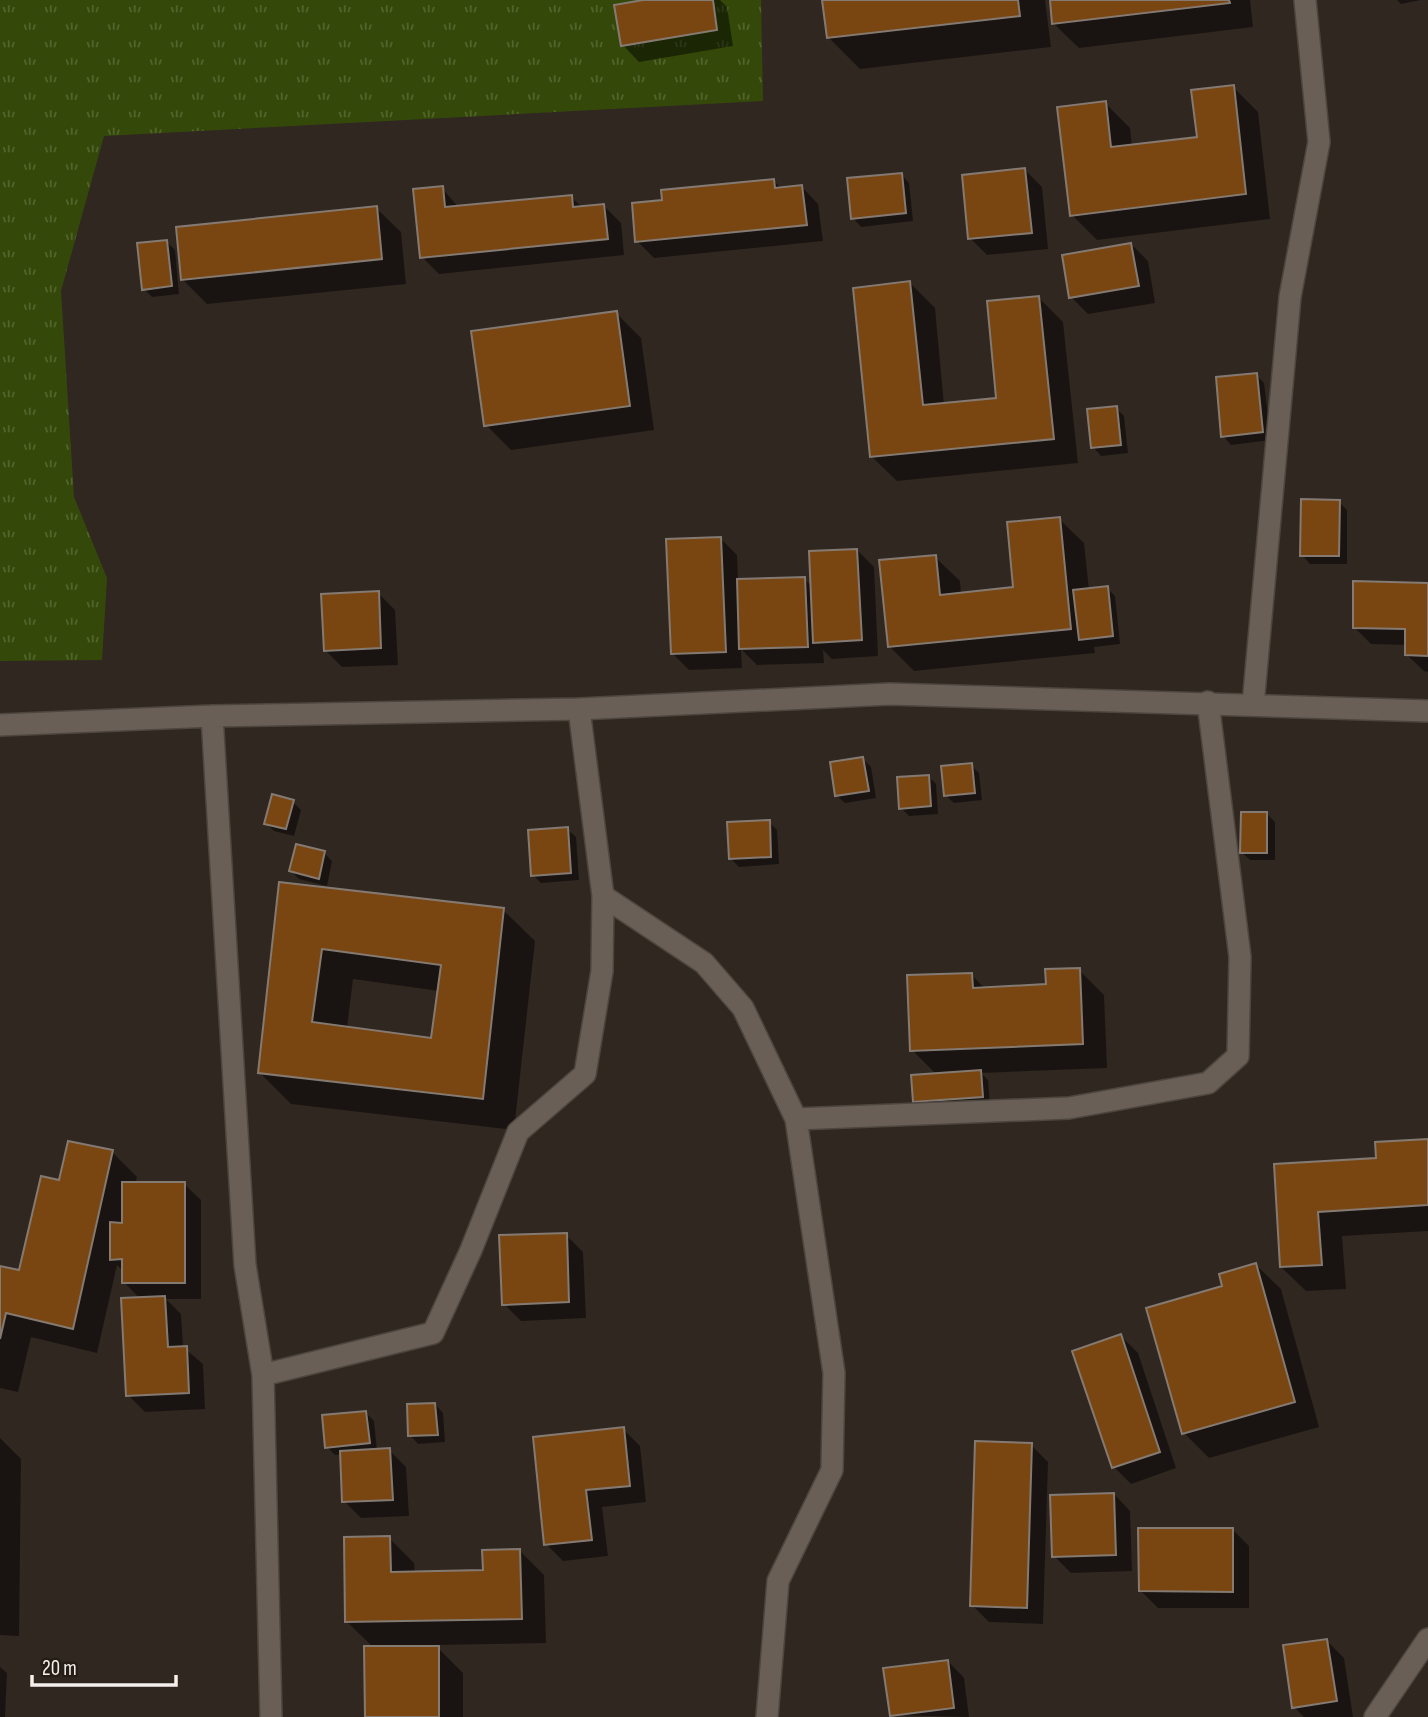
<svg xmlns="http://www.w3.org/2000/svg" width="1428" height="1717" font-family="'Sofia Sans Condensed',sans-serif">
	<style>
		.grass { fill: url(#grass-tufts) }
		.shadow { fill: #0007; fill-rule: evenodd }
		.building { fill: #794612; stroke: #847a72; stroke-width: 2; fill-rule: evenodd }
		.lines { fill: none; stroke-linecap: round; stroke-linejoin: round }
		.minor-casing { stroke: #4d463f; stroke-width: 24 }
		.minor { stroke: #695f57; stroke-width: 21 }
	</style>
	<defs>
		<pattern id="grass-tufts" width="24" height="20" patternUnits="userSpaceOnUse" patternTransform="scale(1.75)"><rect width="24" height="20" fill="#344909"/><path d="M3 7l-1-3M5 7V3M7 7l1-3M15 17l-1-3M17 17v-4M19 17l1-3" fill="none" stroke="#52642d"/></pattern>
	</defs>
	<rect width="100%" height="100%" fill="#302720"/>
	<path class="grass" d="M0,0H761L763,101L104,136L61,291L74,497L107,578L102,660L0,661Z"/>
	<path class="shadow" d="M653,0H720L727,7L733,46L639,62L623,45Z
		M824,0H1045L1051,47L860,69L829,38Z
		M1051,0H1250L1253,27L1079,48L1054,24Z
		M1397,0H1421L1401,4Z
		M1233,87L1258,112L1270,219L1097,240L1072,215L1105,103L1130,128L1132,146L1199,138Z
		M1025,170L1042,187L1048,249L987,255L970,238Z
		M901,174L909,183L913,221L861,227L853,218Z
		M774,181L782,189L802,187L818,204L823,241L654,258L637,241L664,201Z
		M442,188L459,208L571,197L583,208L604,206L621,223L624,255L439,274L422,257Z
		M376,208L401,232L406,284L207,304L182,279Z
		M167,242L175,250L179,294L152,297L144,289Z
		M1131,244L1148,261L1155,303L1088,314L1071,297Z
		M910,283L935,308L944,405L998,399L1038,297L1063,322L1078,463L897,481L872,457Z
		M616,313L641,338L654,430L511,450L486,425Z
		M1256,375L1264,383L1271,440L1231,445L1223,436Z
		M1116,408L1124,416L1128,453L1101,456L1093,447Z
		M1339,502L1347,510V564H1310L1302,555Z
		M1059,519L1084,543L1089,590L1107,588L1115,596L1120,644L1094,647L1095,653L914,671L889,646L935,557L960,581L961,594L1015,588Z
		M720,538L737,555L738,581L804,579L813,587L857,550L874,567L878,656L832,659L823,650L824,663L757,665L741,649L742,668L689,670L673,654Z
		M1428,584V672L1424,671L1407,655V645L1371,644L1354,627Z
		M378,593L395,610L398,665L342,667L325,650Z
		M863,759L871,767L876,798L845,803L836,795Z
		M971,765L979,773L982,800L954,803L945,795Z
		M928,776L936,784L938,814L909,816L901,808Z
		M293,802L301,810L294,836L274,831L266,823Z
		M1267,814L1275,822V860H1250L1241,852Z
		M769,822L777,830L779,864L739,867L731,859Z
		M567,829L576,837L579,880L541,883L533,875Z
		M324,853L332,861L327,886L299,879L291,871Z
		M280,884L503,910L535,941L514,1130L291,1104L259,1072ZM353,979L439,991L432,1040L347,1028Z
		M1079,970L1104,995L1107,1068L981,1073L988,1080L990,1105L923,1110L915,1101L937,1075L912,1050L971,974L985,989L1047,986Z
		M1428,1141V1231L1342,1236L1346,1289L1306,1291L1281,1267L1276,1166L1378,1160Z
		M112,1152L137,1177L135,1184H184L201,1200V1299H166L181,1314L183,1347L203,1364L205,1409L145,1412L128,1395L140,1299L124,1282L123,1271L117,1265L97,1353L31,1337L18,1392L0,1388V1268L21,1272L61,1182Z
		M566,1235L583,1252L586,1318L521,1321L504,1304Z
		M1256,1265L1281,1289L1319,1427L1209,1458L1184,1433L1225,1287Z
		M1121,1336L1138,1353L1176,1468L1131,1484L1114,1467Z
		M435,1404L443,1413L445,1442L418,1444L410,1435Z
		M366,1413L374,1421L377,1451L389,1450L406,1467L409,1516L361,1518L344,1501L342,1454L335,1455L327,1447Z
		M623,1429L640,1446L646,1502L602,1507L608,1556L563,1561L546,1544Z
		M0,1438L21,1459L19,1636L0,1635Z
		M1031,1445L1048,1462L1043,1624L989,1622L972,1605Z
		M1114,1494L1130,1511L1132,1571L1071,1573L1054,1556Z
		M1232,1529L1249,1546V1608H1158L1141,1591Z
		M389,1538L414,1563L415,1573L484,1572L519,1550L544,1575L546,1643L435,1645L463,1673V1717H366L373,1647L346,1621Z
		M1327,1641L1344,1658L1353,1717H1304L1294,1707Z
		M948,1661L964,1678L969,1717L891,1715Z
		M0,1667L7,1673L5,1717H0Z"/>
	<path class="building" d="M643,0H713L717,30L621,46L614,5Z
		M822,0H1018L1020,16L827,38Z
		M1050,0H1229L1230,3L1052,24Z
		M1234,85L1246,194L1070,216L1057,107L1106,101L1111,147L1197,137L1191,90Z
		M1025,168L1032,233L968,239L962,175Z
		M902,173L906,213L851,219L847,178Z
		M774,179L775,188L802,185L807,225L635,242L632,203L662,200L661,190Z
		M443,186L445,207L572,195L573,207L604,204L608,239L420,258L413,189Z
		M377,206L382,259L181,280L176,227Z
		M167,240L172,286L142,290L137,243Z
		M1131,243L1139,286L1069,298L1062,255Z
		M910,281L923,405L996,398L987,301L1039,296L1054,439L870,457L853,288Z
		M617,311L630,406L484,426L471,331Z
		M1257,373L1263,432L1221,437L1216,377Z
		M1117,406L1121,445L1091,448L1087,409Z
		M1301,499L1340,500L1339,556H1300Z
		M1060,517L1071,629L888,647L879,560L936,555L940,595L1013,587L1007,522Z
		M721,537L726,652L671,654L666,539Z
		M857,549L862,640L813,643L809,551Z
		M805,577L808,647L739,649L737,579Z
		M1353,581L1428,583V656L1405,655V629L1353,628Z
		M1108,586L1113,636L1079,640L1073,590Z
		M379,591L381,648L324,651L321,594Z
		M863,757L869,791L835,796L830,762Z
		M972,763L975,793L944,796L941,766Z
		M929,775L931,806L899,809L897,777Z
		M272,794L294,800L286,829L264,824Z
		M1241,812H1267V853H1240Z
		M770,820L771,857L729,859L727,822Z
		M568,827L571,873L531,876L528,830Z
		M296,844L325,851L319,879L289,871Z
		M279,882L504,908L483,1099L258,1073ZM322,949L441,965L431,1038L312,1022Z
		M1080,968L1083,1044L910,1051L907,975L972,973L973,988L1046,984L1045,969Z
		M981,1070L983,1097L913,1102L911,1075Z
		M1428,1139V1205L1318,1212L1322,1265L1280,1267L1274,1164L1376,1158L1375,1142Z
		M68,1141L113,1150L73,1329L6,1313L0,1339V1266L19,1270L41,1176L59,1180Z
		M122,1182H185V1283H122V1259L110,1260V1222L122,1223Z
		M567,1233L569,1302L502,1305L499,1235Z
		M1256,1263L1295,1402L1182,1434L1146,1308L1222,1286L1219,1274Z
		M165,1296L168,1347L187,1346L189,1393L126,1396L121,1298Z
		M1121,1334L1160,1452L1112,1468L1072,1351Z
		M435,1403L438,1435L408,1436L407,1404Z
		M366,1411L370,1443L325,1448L322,1415Z
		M624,1427L630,1486L586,1490L592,1540L544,1545L533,1437Z
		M975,1441L1032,1443L1027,1608L970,1606Z
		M390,1448L393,1500L342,1502L340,1451Z
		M1114,1493L1116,1555L1052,1557L1050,1495Z
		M1138,1528H1233V1592L1139,1591Z
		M390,1536L391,1572L483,1570L482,1550L520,1549L522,1619L345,1622L344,1537Z
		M1327,1639L1337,1701L1292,1708L1283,1645Z
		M364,1646H439V1717H365Z
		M948,1660L954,1708L890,1716L883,1668Z"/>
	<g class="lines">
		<g class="minor-casing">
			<path id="minor" d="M1253,705L1290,297L1319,142L1305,0
				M212,716L245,1265L263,1375L271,1717
				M0,725L212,716L579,709L890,694L1428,711
				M603,896L704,963L743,1008L796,1119L834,1373L832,1470L778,1581L767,1717
				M796,1119L1069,1108L1208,1083L1238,1056L1240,957L1208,702
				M263,1375L433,1333L471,1250L518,1132L585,1074L602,971L603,896L579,709
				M1375,1717L1428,1639"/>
		</g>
		<use href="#minor" class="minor"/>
	</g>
	<path d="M32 1675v10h144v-10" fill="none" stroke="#f6f0ec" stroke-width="3.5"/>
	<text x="42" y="1675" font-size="21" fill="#f6f0ec" stroke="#261d17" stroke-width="5" paint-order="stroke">20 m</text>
</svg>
